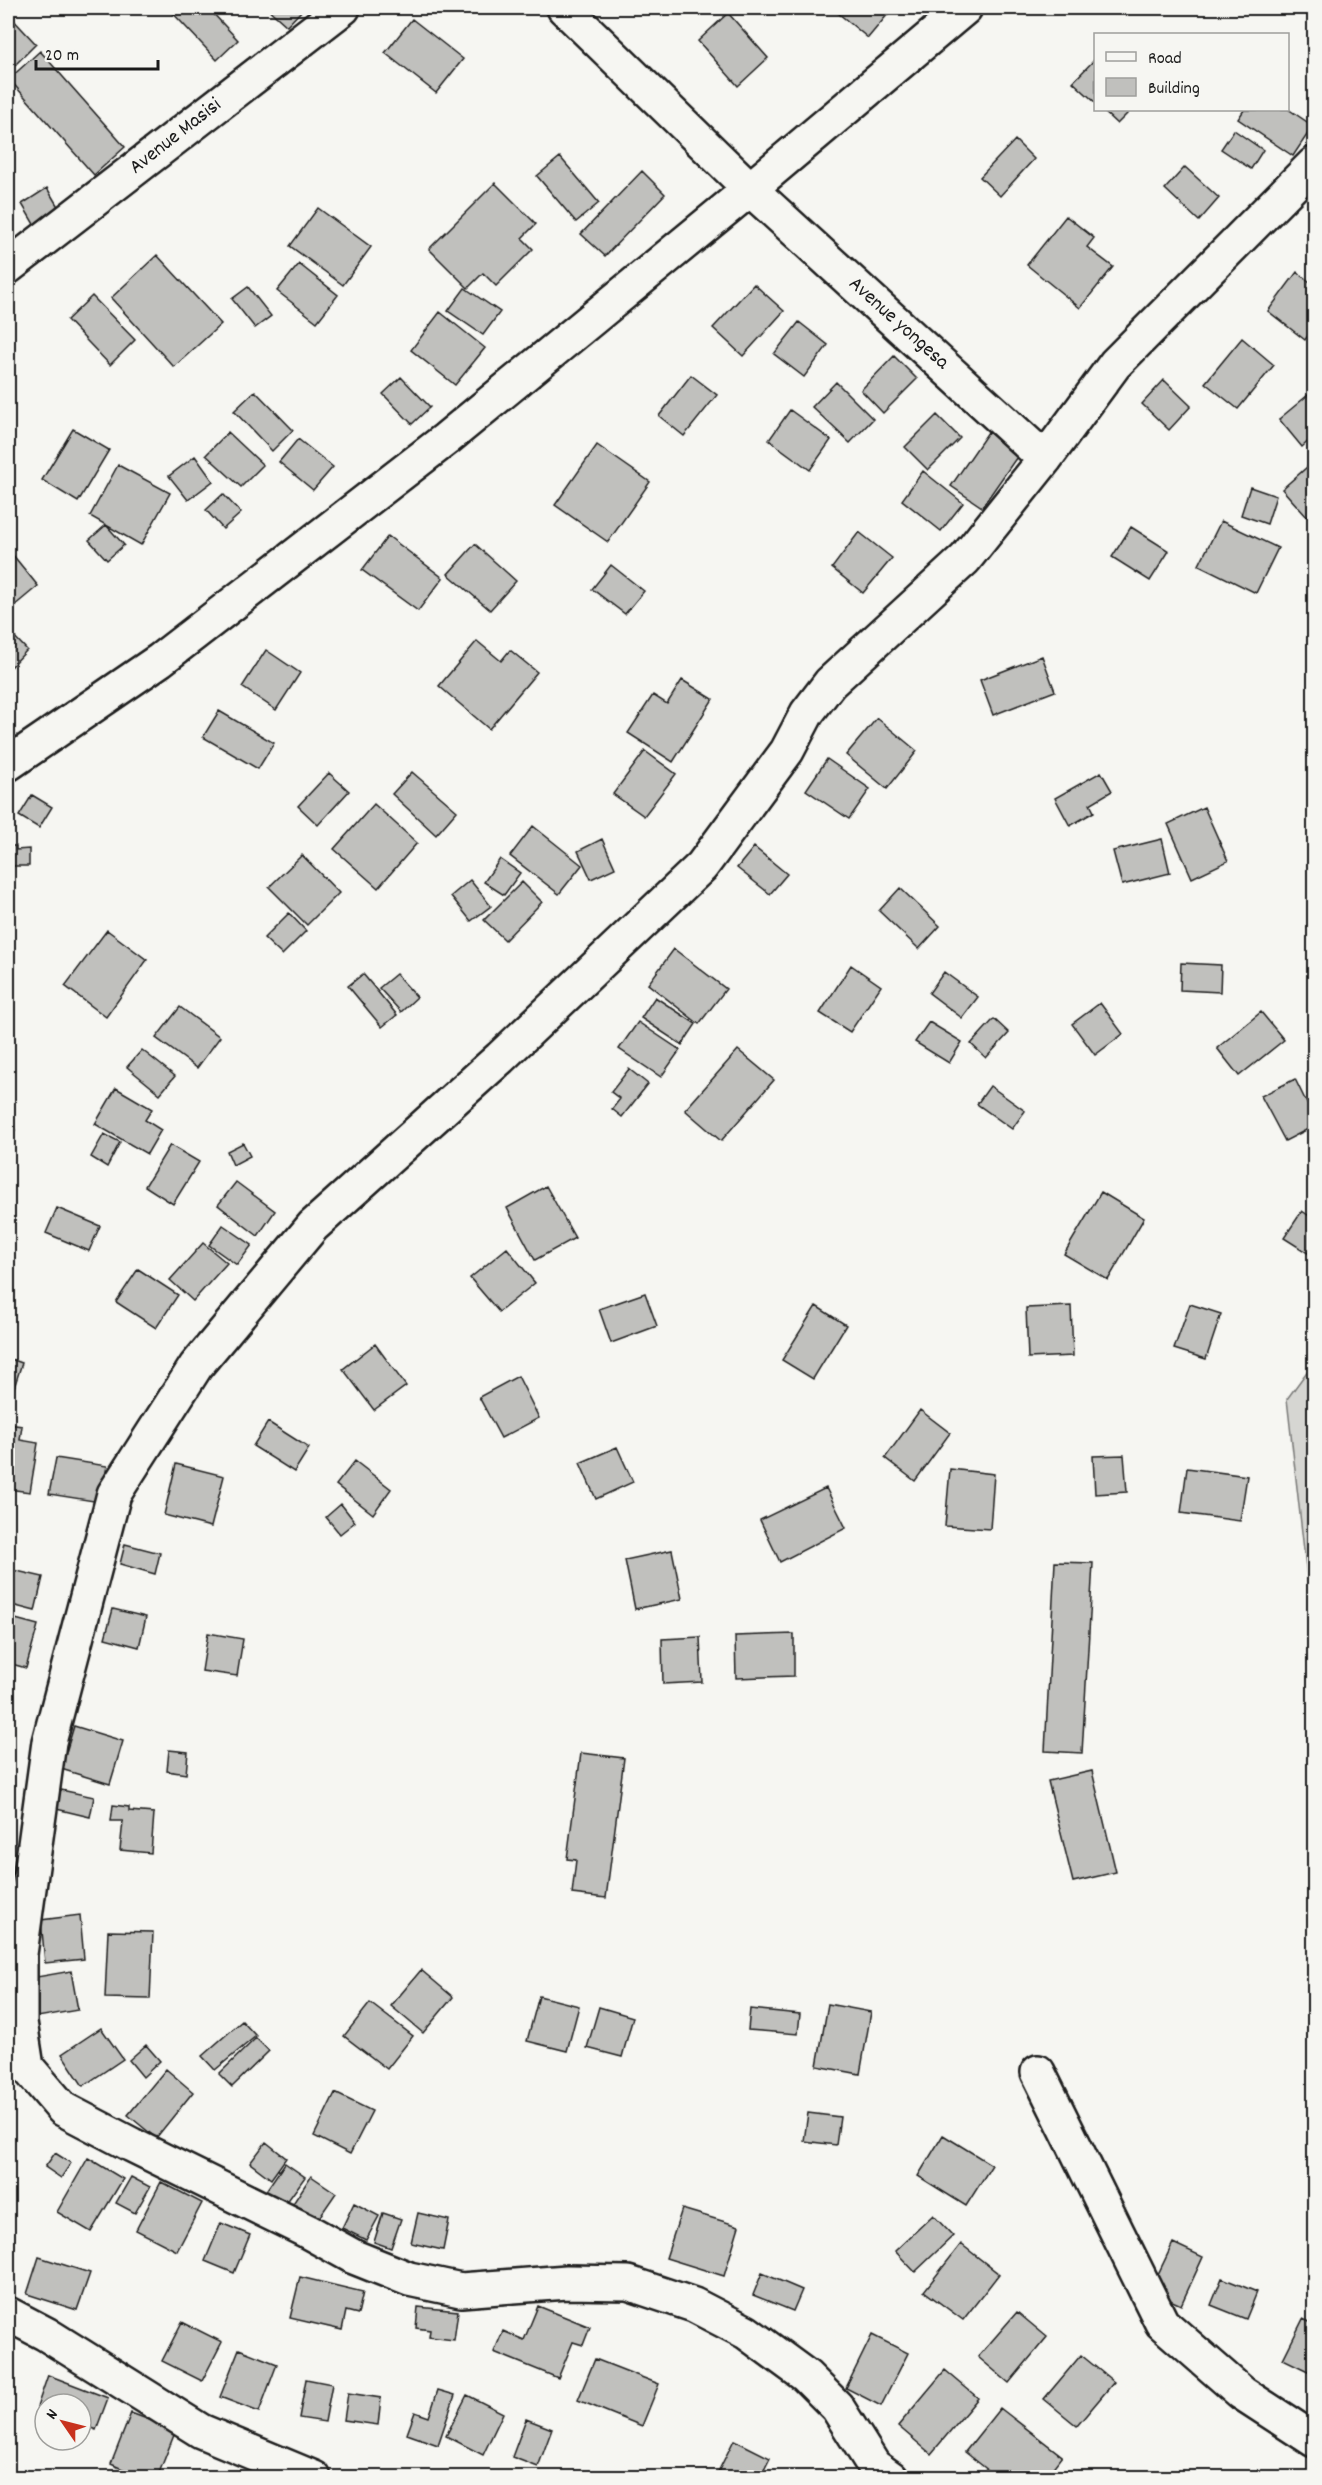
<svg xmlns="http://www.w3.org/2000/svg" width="1322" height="2485" font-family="Dekko,sans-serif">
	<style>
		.green { fill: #d6d6d2; stroke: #797977; stroke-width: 1.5 }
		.building { fill: #c0c0bd; stroke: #1c1c1c; stroke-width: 1.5 }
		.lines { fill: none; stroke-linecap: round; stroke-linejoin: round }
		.street-casing { stroke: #1c1c1c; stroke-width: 38 }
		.street { stroke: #f6f6f2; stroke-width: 33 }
		.labels { text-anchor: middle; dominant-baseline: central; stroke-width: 6; stroke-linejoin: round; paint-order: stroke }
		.street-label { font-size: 21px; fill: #1c1c1c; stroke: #f6f6f2 }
	</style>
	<rect width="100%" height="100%" fill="#f6f6f2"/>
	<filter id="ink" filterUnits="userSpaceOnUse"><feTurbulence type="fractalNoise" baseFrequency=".0167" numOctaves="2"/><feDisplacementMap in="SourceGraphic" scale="12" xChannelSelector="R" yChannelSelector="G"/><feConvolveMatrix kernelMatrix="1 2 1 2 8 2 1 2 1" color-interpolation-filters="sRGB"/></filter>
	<g filter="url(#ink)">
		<path class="green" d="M1314,1362V1639L1287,1399Z"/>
		<path class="building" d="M168,8H208L238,40L217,60Z
			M267,8H304L287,26Z
			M832,8H893L868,38Z
			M728,13L768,58L738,86L698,41Z
			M8,14L36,44L8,72Z
			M412,19L463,59L436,93L385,53Z
			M40,51L125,147L94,175L9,79Z
			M1096,58V103L1073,82Z
			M1288,109L1313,126L1293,156L1238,119L1244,110Z
			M1102,110H1131L1117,124Z
			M1234,130L1263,150L1251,169L1221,149Z
			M1015,140L1034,159L1000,196L980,177Z
			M560,157L599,203L576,222L537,176Z
			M1185,167L1219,198L1199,221L1165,189Z
			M642,171L665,194L605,256L581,234Z
			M495,183L536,224L522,238L533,249L496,286L483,273L468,288L429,249Z
			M47,188L60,210L35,226L22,204Z
			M318,208L371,247L343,285L290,246Z
			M1066,216L1094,238L1087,247L1113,267L1080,308L1027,265Z
			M157,255L221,324L174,367L111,298Z
			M299,264L338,295L317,322L277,291Z
			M1297,272L1314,285V327L1305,340L1268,311Z
			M754,284L784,311L743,356L713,328Z
			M248,287L271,316L255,328L232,299Z
			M465,288L500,312L483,335L448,311Z
			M92,296L135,340L110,365L67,320Z
			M440,312L485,348L455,385L411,350Z
			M799,322L828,345L804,377L774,354Z
			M1242,338L1274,365L1238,409L1205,383Z
			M894,356L917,379L883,413L861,390Z
			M691,375L717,395L684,436L659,416Z
			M401,377L430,407L412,424L383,394Z
			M1164,380L1191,406L1169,430L1142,404Z
			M836,382L873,419L850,443L812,407Z
			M1314,390V436L1302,447L1279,419Z
			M255,391L293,430L272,451L234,411Z
			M790,410L831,440L810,470L769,440Z
			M937,415L960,438L928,470L905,447Z
			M73,429L109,450L78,502L42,480Z
			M228,432L263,465L241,487L206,455Z
			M988,432L1019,454L982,507L951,486Z
			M298,439L333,467L313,490L279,462Z
			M597,445L650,482L608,542L555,505Z
			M195,456L213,481L188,500L169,476Z
			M1314,461V511L1307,517L1282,489Z
			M118,465L170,493L141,545L90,516Z
			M923,471L963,503L941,531L902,500Z
			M1250,487L1276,496L1267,524L1241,515Z
			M223,494L241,513L223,529L206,510Z
			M1221,521L1278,548L1256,593L1199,565Z
			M106,525L124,545L107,560L89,540Z
			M1131,527L1169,551L1150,581L1112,557Z
			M859,532L892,558L863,593L832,568Z
			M388,536L443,578L418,611L362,570Z
			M475,544L516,581L490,610L448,574Z
			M8,549L38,586L8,611Z
			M611,565L644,591L625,614L592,589Z
			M11,633L27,650L11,667L8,663V636Z
			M477,641L501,661L510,650L537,672L489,729L439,686Z
			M266,650L300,673L276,710L242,687Z
			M1042,656L1055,691L993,715L980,680Z
			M682,680L713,699L673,762L628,733L653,695L667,704Z
			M219,711L274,743L258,769L203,737Z
			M877,718L917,751L887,789L846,755Z
			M645,751L676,774L644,816L613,794Z
			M827,759L870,789L849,819L806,790Z
			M412,772L457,811L436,835L392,794Z
			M1101,772L1112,791L1090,804L1094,812L1070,826L1055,798Z
			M329,773L349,791L318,825L298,806Z
			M32,795L52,807L39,828L19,816Z
			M374,804L417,843L378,888L334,849Z
			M1204,807L1228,861L1192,878L1168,824Z
			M533,826L582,865L559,894L510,856Z
			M602,839L615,868L591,879L578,851Z
			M1162,839L1170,873L1122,885L1113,851Z
			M8,846H16V850L29,849V866H8Z
			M754,847L787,874L770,894L737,868Z
			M302,855L339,893L307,925L269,887Z
			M500,859L520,873L504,895L484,882Z
			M470,880L491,906L471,921L451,896Z
			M522,882L542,902L505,940L484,920Z
			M900,888L940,926L919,949L879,911Z
			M289,913L306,931L282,955L264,938Z
			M107,930L147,960L106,1017L65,986Z
			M674,949L726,989L699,1024L648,984Z
			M1181,963L1221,965L1220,992L1180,990Z
			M851,965L881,986L850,1032L820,1013Z
			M944,972L978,997L962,1018L929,993Z
			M363,974L397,1015L382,1027L348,986Z
			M396,974L417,997L401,1012L379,988Z
			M655,997L696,1024L682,1045L641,1018Z
			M1100,1003L1123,1034L1095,1055L1072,1024Z
			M180,1007L220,1037L197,1068L156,1038Z
			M1261,1012L1284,1040L1239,1076L1217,1048Z
			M994,1019L1009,1033L986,1058L971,1044Z
			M638,1022L680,1050L661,1077L619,1049Z
			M929,1022L962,1042L949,1063L915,1042Z
			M142,1050L175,1076L160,1094L127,1067Z
			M738,1050L774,1080L721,1141L685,1110Z
			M629,1069L648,1084L622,1117L612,1109L620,1099L611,1092Z
			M1295,1079L1314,1118V1126L1285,1141L1261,1096Z
			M990,1086L1025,1111L1012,1129L977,1104Z
			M116,1088L152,1109L145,1120L161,1130L147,1154L95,1124Z
			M8,1124L15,1130L8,1139Z
			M104,1134L120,1142L107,1167L91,1157Z
			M243,1143L250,1156L233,1165L227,1151Z
			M170,1145L199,1162L173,1204L145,1186Z
			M236,1182L275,1211L258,1236L218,1205Z
			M546,1186L575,1238L535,1260L507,1208Z
			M1101,1192L1144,1218L1108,1280L1064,1254Z
			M57,1208L100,1226L89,1251L46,1233Z
			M1302,1211L1314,1219V1257L1284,1238Z
			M223,1225L252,1245L237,1265L209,1245Z
			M203,1243L227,1263L193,1301L170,1280Z
			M507,1248L535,1283L499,1312L470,1278Z
			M138,1269L178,1295L156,1328L116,1302Z
			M645,1293L657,1326L611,1343L599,1309Z
			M1190,1304L1221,1314L1206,1359L1174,1349Z
			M816,1306L846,1325L813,1379L782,1360Z
			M1071,1306L1073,1356L1028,1358L1026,1308Z
			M375,1344L406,1386L374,1410L343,1369Z
			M8,1358L22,1363L10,1400L8,1399Z
			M518,1376L539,1418L501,1438L479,1397Z
			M920,1410L950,1433L915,1481L885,1458Z
			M268,1422L309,1448L294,1472L253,1446Z
			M8,1424L22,1426L20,1440L38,1443L30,1492L8,1489Z
			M617,1447L633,1482L596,1499L580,1463Z
			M1124,1455L1127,1492L1095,1494L1093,1456Z
			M56,1458L107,1466L100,1502L49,1494Z
			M355,1461L391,1489L373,1514L336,1485Z
			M176,1464L224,1476L211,1527L164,1515Z
			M1187,1468L1247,1476L1240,1521L1181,1513Z
			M950,1469L994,1474L990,1529L945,1526Z
			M826,1488L846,1528L780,1562L760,1520Z
			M341,1504L355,1522L340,1534L326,1517Z
			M125,1544L160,1553L155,1574L120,1564Z
			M672,1550L682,1599L635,1609L625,1560Z
			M1055,1562L1093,1563L1082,1753L1045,1751Z
			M8,1569L43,1577L35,1611L8,1604Z
			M113,1609L146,1617L139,1647L105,1638Z
			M8,1617L38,1625L26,1668L8,1663Z
			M208,1633L243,1639L237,1676L202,1671Z
			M794,1634V1676L736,1678L735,1636Z
			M700,1637L702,1682L663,1684L662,1639Z
			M74,1726L123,1741L110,1784L61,1769Z
			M169,1750L188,1752L186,1774L167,1771Z
			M581,1753L624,1758L606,1898L572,1894L576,1860L567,1859Z
			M1092,1771L1116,1872L1073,1882L1048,1781Z
			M52,1788L94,1797L90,1817L48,1807Z
			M113,1805L129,1807V1811L154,1813L151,1853L120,1850L123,1821H111Z
			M80,1915L84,1959L45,1963L41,1920Z
			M108,1931L153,1932L150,1999L105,1998Z
			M421,1970L453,1997L423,2033L391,2006Z
			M71,1971L78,2010L32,2018L25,1979Z
			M539,1996L579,2006L567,2051L527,2041Z
			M370,2003L413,2036L387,2069L344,2036Z
			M828,2004L871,2012L860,2074L817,2066Z
			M599,2007L633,2017L622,2057L587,2048Z
			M750,2009L800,2014L798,2034L748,2030Z
			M242,2021L256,2036L215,2070L202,2056Z
			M101,2028L123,2059L83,2086L62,2054Z
			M256,2038L269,2051L232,2087L219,2074Z
			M146,2045L160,2061L143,2077L129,2060Z
			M166,2069L193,2092L156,2138L128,2115Z
			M335,2093L372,2111L350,2154L314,2136Z
			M808,2113L840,2117L836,2145L804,2141Z
			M943,2135L992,2165L966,2206L918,2176Z
			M266,2142L286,2158L271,2179L250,2163Z
			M55,2153L71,2163L61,2178L45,2167Z
			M88,2158L123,2179L91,2232L57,2212Z
			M285,2163L305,2177L284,2206L265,2192Z
			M311,2176L336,2193L314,2225L290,2208Z
			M131,2177L150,2187L135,2213L116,2203Z
			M161,2182L202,2203L177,2251L136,2230Z
			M354,2203L379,2216L366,2240L342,2228Z
			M682,2209L739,2226L724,2276L666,2258Z
			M383,2213L401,2219L391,2248L374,2242Z
			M418,2213L449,2220L443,2250L411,2243Z
			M933,2215L953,2236L915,2272L895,2251Z
			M221,2223L250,2235L234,2273L205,2261Z
			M1173,2243L1203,2257L1181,2305L1150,2291Z
			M961,2244L999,2274L963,2320L924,2291Z
			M39,2257L90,2273L77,2310L27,2294Z
			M762,2273L802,2290L793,2311L753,2295Z
			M300,2277L363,2292L358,2314L346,2311L342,2330L290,2318Z
			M1222,2278L1257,2292L1246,2319L1211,2305Z
			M538,2306L590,2327L583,2345L573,2342L558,2378L494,2352L503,2331L524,2340Z
			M418,2307L458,2311L454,2340L429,2337L430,2330L416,2328Z
			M1017,2312L1047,2337L1009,2383L978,2357Z
			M1303,2319L1314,2324V2374L1283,2359Z
			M182,2322L222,2342L202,2381L162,2361Z
			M872,2335L908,2353L881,2406L846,2388Z
			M239,2349L277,2364L259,2412L220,2397Z
			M1081,2355L1114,2382L1077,2426L1044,2399Z
			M595,2359L659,2384L642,2426L578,2400Z
			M945,2370L978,2398L931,2454L898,2426Z
			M48,2375L108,2398L96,2430L81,2424V2404H45V2411L37,2407Z
			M306,2379L332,2384L325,2422L299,2418Z
			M438,2390L455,2395L438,2445L407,2434L415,2412L429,2417Z
			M348,2393L381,2398L378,2425L344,2420Z
			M467,2395L503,2413L483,2455L446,2436Z
			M1000,2408L1062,2456L1045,2478H998L965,2452Z
			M131,2413L176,2430L157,2478H143L111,2464Z
			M526,2419L552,2429L538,2467L512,2457Z
			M734,2440L770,2458L760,2478H715Z
			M249,2466L269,2470L267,2478H246Z"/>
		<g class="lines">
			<g class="street-casing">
				<path id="street" d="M564,8L750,189L1045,459
					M8,267L343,8
					M8,764L160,660L446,439L750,189L965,8
					M1038,2072L1162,2323L1242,2393L1314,2440
					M8,2314L46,2334L201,2431L314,2478
					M891,2478L874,2466L837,2407L806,2376L746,2332L694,2305L628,2283L567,2282L461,2290L409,2279L354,2257L307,2231L132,2145L63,2109L27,2067L20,2022V1954L49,1742L114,1494L196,1366L313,1226L500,1058L702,866L787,751L807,713L830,683L965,559L1045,459L1115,364L1314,164"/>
			</g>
			<use href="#street" class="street"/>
		</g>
	</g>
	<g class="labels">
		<g class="street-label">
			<text transform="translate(176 137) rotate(-38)">Avenue Masisi</text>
			<text transform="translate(898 324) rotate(42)">Avenue yongesa</text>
		</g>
	</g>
	<rect width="1322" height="2485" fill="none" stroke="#f6f6f2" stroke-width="30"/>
	<rect x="15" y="15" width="1292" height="2455" fill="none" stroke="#1c1c1c" stroke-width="2" filter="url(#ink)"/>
	<rect x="1094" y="33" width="195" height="78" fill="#f6f6f2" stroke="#9f9f9c" stroke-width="1.5"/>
	<rect x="1106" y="52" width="30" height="9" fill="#f6f6f2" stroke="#9f9f9c" stroke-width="1.5"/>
	<text x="1148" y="63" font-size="18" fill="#1c1c1c">Road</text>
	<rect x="1106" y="78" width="30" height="18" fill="#c0c0bd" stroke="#9f9f9c" stroke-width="1.5"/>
	<text x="1148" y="93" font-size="18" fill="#1c1c1c">Building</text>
	<g transform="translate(63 2422) rotate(305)"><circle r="28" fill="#f6f6f2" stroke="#9f9f9c" stroke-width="1.5"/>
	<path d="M0-4.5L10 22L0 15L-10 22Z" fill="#c8321e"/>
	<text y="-9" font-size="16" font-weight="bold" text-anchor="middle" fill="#1c1c1c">N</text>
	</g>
	<path d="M36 60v9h122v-9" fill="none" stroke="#1c1c1c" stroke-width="3"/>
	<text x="45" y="60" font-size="18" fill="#1c1c1c" stroke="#f6f6f2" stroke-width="4.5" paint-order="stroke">20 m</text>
</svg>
